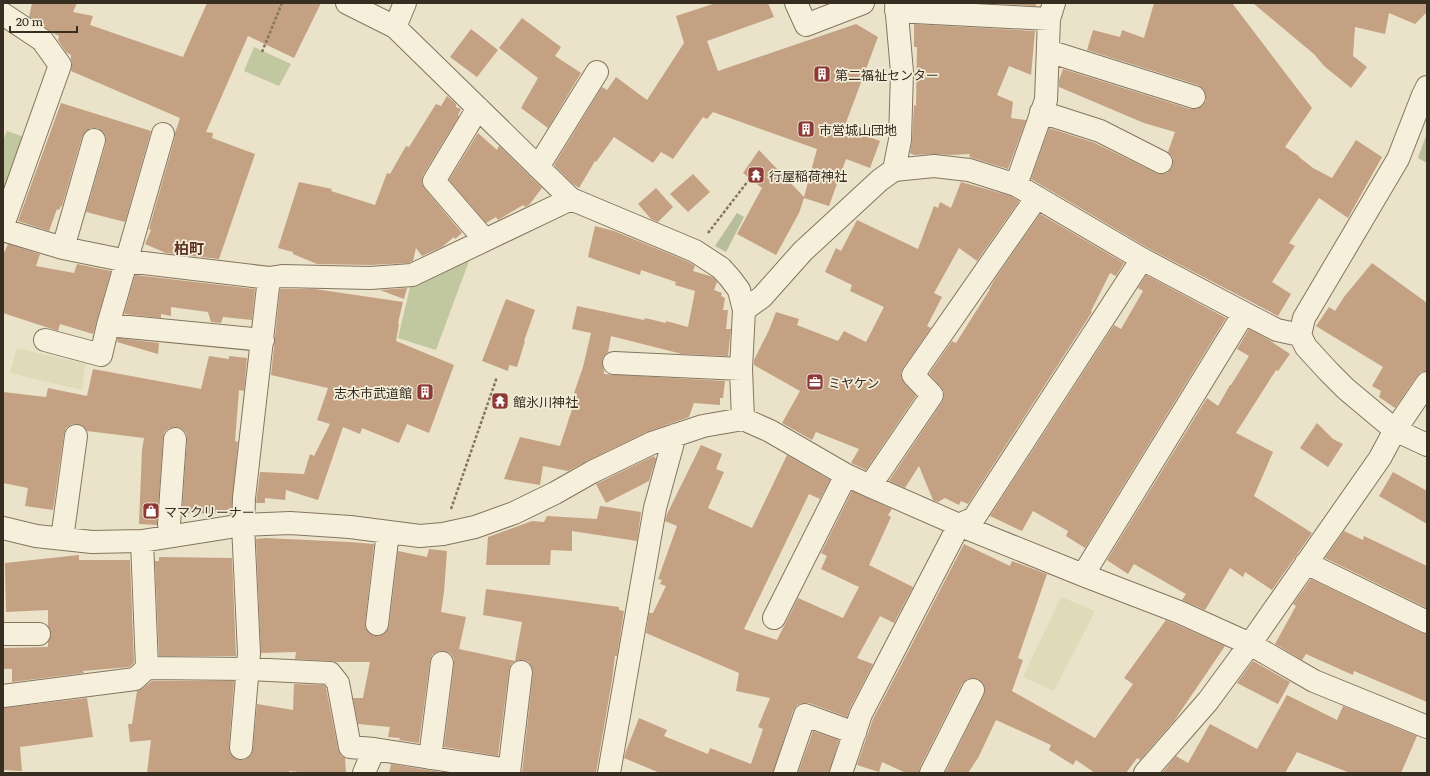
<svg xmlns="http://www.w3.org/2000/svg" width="1430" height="776" font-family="Literata,'Noto Sans JP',serif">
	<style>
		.farmland { fill: #dfdab7 }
		.green { fill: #c1c79e }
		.cemetery { fill: #b8bd9c }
		.building { fill: #c4a183 }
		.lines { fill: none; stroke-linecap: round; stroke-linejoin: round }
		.minor-casing { stroke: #85755f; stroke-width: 24 }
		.path { stroke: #85755f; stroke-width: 2.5; stroke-dasharray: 3 2; stroke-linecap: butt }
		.minor { stroke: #f6efdb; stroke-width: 22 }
		.labels { text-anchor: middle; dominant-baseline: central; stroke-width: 3.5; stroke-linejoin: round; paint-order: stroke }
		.poi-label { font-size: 13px; fill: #372d21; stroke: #f2ecd8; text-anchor: start }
		.quarter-label { font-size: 15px; font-weight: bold; fill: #5f3425; stroke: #f2ecd8 }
	</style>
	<rect width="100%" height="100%" fill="#eae2c9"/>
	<path class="farmland" d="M17,348L85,364L82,390L10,373Z
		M1061,597L1095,611L1054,691L1023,677Z"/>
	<path class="green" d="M254,47L291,64L279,86L244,71Z
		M7,131L33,140L3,224V141Z
		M472,253L436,350L398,338L412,279Z"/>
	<path class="cemetery" d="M1427,133V163L1418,158Z
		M737,213L744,217L726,252L715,246Z"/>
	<path class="building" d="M32,3H77L73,12L93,16L90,25L183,57L207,3H321L294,58L248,36L206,132L213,133L212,138L255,154L219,259L166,253L145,244L151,230L149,229L175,137V133L180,118L71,71L72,64L71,59V55L66,52L58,40L59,36L53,33L29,17Z
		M716,3H768L774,17L707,41L718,71L856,24L878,37L844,128L880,141L870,168L846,159L829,206L804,198L799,213L776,255L737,234L762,188L743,173L759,150L804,197L817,149L713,112L707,119L703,117L673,159L661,152L653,163L614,137L596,162L595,161L579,188L572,183L554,165L602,87L607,90L616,77L647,100L684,43L676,16Z
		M982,3H1036V6Z
		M1154,3H1232L1312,108L1285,147L1299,156V157L1313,168L1332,178L1356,140L1382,157L1348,218L1319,198L1289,243L1295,246L1272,282L1291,294L1278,316L1148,248L1031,179L1049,128L1095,143L1156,173L1162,174L1167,173L1172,168L1173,161L1172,156L1168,152L1175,132L1144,123L1059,87V80L1063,69L1190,109H1196L1202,106L1206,101V95L1203,89L1198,85L1087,50L1093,30L1120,37L1122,30L1144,38Z
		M1253,3H1427V12L1415,24L1389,13L1385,34L1355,27L1353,56L1367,67L1351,88L1324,66L1315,55Z
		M522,18L561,47L555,56L581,73L548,128L521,108L538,78L499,48Z
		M914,24L1035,31L1031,75L1009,66L997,95L1013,102L1011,118L1026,120L1008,169L969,157L970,154L951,155L933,154L914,155L910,153L912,140L914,105L916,106L917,47H914Z
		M471,29L498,50L477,77L450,57Z
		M447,96L456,104V107L461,109L458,115L459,116L423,175L422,183L425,189L462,233L455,239L454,237L442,247L422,256L416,248L413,261L409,263L370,265L317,264L293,254V252L278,248L299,182L332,189L331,191L375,205L387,173L390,174L406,146L409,147L436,104L441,106Z
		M61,103L151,131L125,222L86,212L106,143V137L103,132L98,128H91L86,131L82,137L62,206H61L59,210L57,209L49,231L18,221Z
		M478,133L497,150L499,146L542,188L529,205L525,207L523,205L498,220L496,217L486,223L449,180Z
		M693,174L710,192L688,212L670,194Z
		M961,182L1011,196L1019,201L977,261L959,248L934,293L942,297L927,326L931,328L903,368L901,373V378L904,383L916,396L866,470L851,463L859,449L816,432L812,440L782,423L800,391L754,365V360L769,330L776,312L799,319L797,325L838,341L844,331L866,342L884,307L850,291L852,285L825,272L836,248L841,251L857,220L918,249L934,206L938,208L940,202L951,208Z
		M656,188L673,207L658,222L651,219L638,204Z
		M1040,214L1124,263L1116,276L1110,273L1091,311L1092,312L968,504L961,501L959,505L945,498L938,502L933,500L919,466L905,488L889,481L942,402L944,397V392L941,387L929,374L952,341L956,343L990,289H989L997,276Z
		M595,226L614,231L689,262L695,266L693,271L713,277L717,282L714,290L722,293L721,296L725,298L723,310H728L726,329H731L728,356L682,354L611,336L608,352L603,357L602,362L604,371V374L725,381L723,398H720V405L694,403L689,417L647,432L587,461L568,471L543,466L540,485L504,479L520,437L560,446L577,394L574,393L583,367L591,333L572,329L577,306L644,320L645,318L666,323V321L688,327L695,291L675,285L676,282L641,270L640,275L588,257Z
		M8,244L40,254L36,266L74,273L77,264L111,271L93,334L60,324L58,331L3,313V255Z
		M1372,263L1427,303V371L1421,372L1417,376L1395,408L1379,397L1381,391L1372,386L1383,367L1316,326L1329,307L1335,311L1344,297Z
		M135,275L255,289L252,320L223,317L221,323L211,322L208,312L171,307V316L161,314V318L124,314Z
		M1146,275L1226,318L1085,548L1066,536L1068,531L1033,511L1022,531L990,516L1114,325L1121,329L1143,291L1138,288Z
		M407,288L404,299L380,290Z
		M280,289H315L403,302L398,323L399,324L396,341L454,365L429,433L407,424L399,443L362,428L360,434L343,427L318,500L286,490L285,500L265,498V503H256L260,472L304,474L310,454L314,456L330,424L317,420L328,388L271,375Z
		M506,299L535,310L524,341H525L517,367L509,365L508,371L482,361Z
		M1249,329L1269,340L1290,354L1278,371L1276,370L1236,433L1273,452L1254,496L1312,533L1272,590L1245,572L1243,577L1230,568L1205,610L1182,600L1186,594L1134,564L1128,574L1107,560L1207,398L1218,406L1230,385H1231L1249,356L1237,349Z
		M118,338L159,343L158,354L117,342Z
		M209,356L229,359V356L247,358L244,391L239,390L235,441L238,442L231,514L182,513L187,439L186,433L182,429L176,427L169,428L164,432L163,438L157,525L139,524L142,450L144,438L87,431L83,426L77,424H72L66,428L64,434L53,510L25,506L28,488L3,483V392L46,397L48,388L87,396L93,369L201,389Z
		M1317,423L1333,439L1343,444L1328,467L1300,448Z
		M701,445L722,454L716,469L724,472L708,508L752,528L787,455L830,480L820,499L809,494L744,629L777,640L798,598L843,618L859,587L821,569L827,556L821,553L852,491L892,509L888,515L891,517L869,565L913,587L894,623L880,616L857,658L873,664L850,708L847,717L809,703H803L797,705L793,711L773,773H660L624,758L626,751L639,718L667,730L664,736L708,754L710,748L751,764L763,729L758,727L770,698L736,691L739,673L646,633L649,613H653L666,586L660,584L662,580L658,579L677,526L665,521L667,514Z
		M654,456L656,459L649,481L606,503L596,484Z
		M1393,472L1427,491V524L1379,496Z
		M600,506L641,512L637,541L572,531V551L551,550L550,565H486L488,537L532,521L544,522L547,516L597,519Z
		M1344,531L1363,540L1364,536L1427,566V608L1325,558Z
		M266,538L349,542L374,544L365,623L366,629L370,634L375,636L382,635L387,631L389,626L398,551L427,557L429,549L447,551L444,592L441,612L466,617L459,649L515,661L522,622L483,615L486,589L619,607V610L624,611L617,656H615L612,680L596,773H522L533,673L532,667L529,662L523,660L516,661L511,664L509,670L498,756L444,747L454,664V659L450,653L444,651L437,652L432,655L430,661L419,743L399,740L400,738L388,737L390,727L358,724L353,698H363L370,662H336L331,661L295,659L296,652L261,653L256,539Z
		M964,544L1010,566L1012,561L1047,574L1018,658L1023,660L1012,691L1095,738L1133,684L1124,678L1166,620L1225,646L1174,721L1140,760L1137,758L1126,773H1095L1076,760L1073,765L1049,750L1051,745L996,720L978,758L968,773H945L984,695L985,689L983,683L979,679L973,678L967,679L962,684L920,767L919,773H906L882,762L879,772L857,765L873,719Z
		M79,555V560H130L134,663L129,667L83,671L84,673L12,682V669H3V648L48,647V642L51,634L48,626V610L6,612L5,563Z
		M159,557L232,558L236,656H159L155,561H159Z
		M1311,579L1422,633L1427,634V702L1354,671L1353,675L1306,654L1302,660L1275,644L1296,606L1293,604Z
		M1253,661L1290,682L1278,704L1237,683Z
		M152,681H234L229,747L230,753L234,758L240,760L246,759L251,755L253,749L257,704L293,710L294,684L324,685L326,688L338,749L341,756L345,758L346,773H308L289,771V773H147L151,740L130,742L128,724H132L137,691L143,688Z
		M1287,695L1337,720L1343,706L1417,736L1401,773H1350L1297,752L1285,773H1162L1176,756L1188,763L1210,724L1257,749Z
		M87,698L93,737L20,747L22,771L3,770V708Z
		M813,731L839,740L829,773H798Z
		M391,764L428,770L447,773H389Z"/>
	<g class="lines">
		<g class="minor-casing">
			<path id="minor" d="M347,3L395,27L571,199L695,251L721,268L730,278L739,290L744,310
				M796,3L806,25L863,3
				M896,11L1049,19
				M3,14L42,40L60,65L3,225
				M395,27L405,3
				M1048,51L1194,97
				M1427,87L1423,95L1398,159L1304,318L1300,335L1306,347L1329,372L1346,389L1395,430L1427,445
				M478,108L434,181L485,240
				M1041,112L1100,131L1161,162
				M538,167L597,72
				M894,170L934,166L969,170L1016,185L1142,259L1244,313L1277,330L1300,335
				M1016,185L1046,100L1049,19L1054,3
				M3,230L63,248L127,261L269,278L282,276L370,278L412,275L571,199
				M63,248L94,140
				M108,325L263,340
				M45,340L101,355L108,325L163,134
				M614,363L741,369
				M743,419L741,369L744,310L762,297L803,251L880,180L894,170L900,140L902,72L896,3
				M870,486L932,395L913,375L1037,197
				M3,528L36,536L92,542L142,541L243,525L290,523L350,527L420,536L443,534L475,527L514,513L555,493L592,472L652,443L703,426L743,419L770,431L846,475L870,486L959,525L1083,575L1179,612L1250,644L1314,681L1427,727
				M171,536L169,524L175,439
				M62,539L76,436
				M142,541L147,668L248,669L330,673L338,683L350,747L374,749
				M1306,563L1427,622
				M1083,575L1244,313
				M774,618L846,475
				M377,624L388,532
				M3,634H39
				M3,696L135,679L147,668
				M241,748L249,653L243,525L244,498L269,278
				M430,758L442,663
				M364,773L374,749L509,770
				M509,773L521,672
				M609,773L655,508L675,435
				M785,773L805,715L855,733
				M841,773L861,714L959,525L974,518L1142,259
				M931,773L973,690
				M1145,773L1208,701L1250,644L1380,458L1395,430L1427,383"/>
		</g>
		<path class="path" d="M262,52L282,3
			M708,233L748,181
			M451,509L497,377"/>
		<use href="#minor" class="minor"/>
	</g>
	<defs>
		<g id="building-square" transform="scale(0.9)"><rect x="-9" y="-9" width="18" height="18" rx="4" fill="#8d3936" stroke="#f2ecd8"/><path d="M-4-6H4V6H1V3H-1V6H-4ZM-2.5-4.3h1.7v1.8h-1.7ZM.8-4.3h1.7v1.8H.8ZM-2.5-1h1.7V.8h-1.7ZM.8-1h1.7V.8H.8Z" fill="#fff"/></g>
		<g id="temple-square" transform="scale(0.9)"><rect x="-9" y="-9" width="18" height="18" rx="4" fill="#8d3936" stroke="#f2ecd8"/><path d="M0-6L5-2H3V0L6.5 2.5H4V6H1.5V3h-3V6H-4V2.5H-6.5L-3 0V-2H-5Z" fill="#fff"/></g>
		<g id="office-square" transform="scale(0.9)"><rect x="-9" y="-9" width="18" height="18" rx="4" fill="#8d3936" stroke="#f2ecd8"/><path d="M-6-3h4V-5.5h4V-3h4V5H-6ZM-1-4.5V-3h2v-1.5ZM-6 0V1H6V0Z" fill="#fff"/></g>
		<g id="shop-square" transform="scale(0.9)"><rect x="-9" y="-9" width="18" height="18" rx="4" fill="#8d3936" stroke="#f2ecd8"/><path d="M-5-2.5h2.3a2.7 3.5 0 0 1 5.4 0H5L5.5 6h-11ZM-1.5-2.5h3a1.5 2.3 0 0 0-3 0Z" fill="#fff"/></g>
	</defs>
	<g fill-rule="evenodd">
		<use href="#building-square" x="822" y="74"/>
		<use href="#building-square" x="806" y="129"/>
		<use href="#temple-square" x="756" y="175"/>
		<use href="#office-square" x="815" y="382"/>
		<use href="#building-square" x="425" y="392"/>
		<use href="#temple-square" x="500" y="401"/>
		<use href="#shop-square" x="151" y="511"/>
	</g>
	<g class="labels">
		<g class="poi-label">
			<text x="835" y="74">第二福祉センター</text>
			<text x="819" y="129">市営城山団地</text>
			<text x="769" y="175">行屋稲荷神社</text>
			<text x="828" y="382">ミヤケン</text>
			<text x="412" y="392" text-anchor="end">志木市武道館</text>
			<text x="513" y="401">館氷川神社</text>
			<text x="164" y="511">ママクリーナー</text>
		</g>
		<g class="quarter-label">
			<text x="189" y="247">柏町</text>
		</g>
	</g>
	<rect width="1430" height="776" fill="none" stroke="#372d21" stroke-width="8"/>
	<path d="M10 26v6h67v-6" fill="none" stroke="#372d21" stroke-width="2"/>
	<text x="16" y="26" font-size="12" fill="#372d21" stroke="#f2ecd8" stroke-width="3" paint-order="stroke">20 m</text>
</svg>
